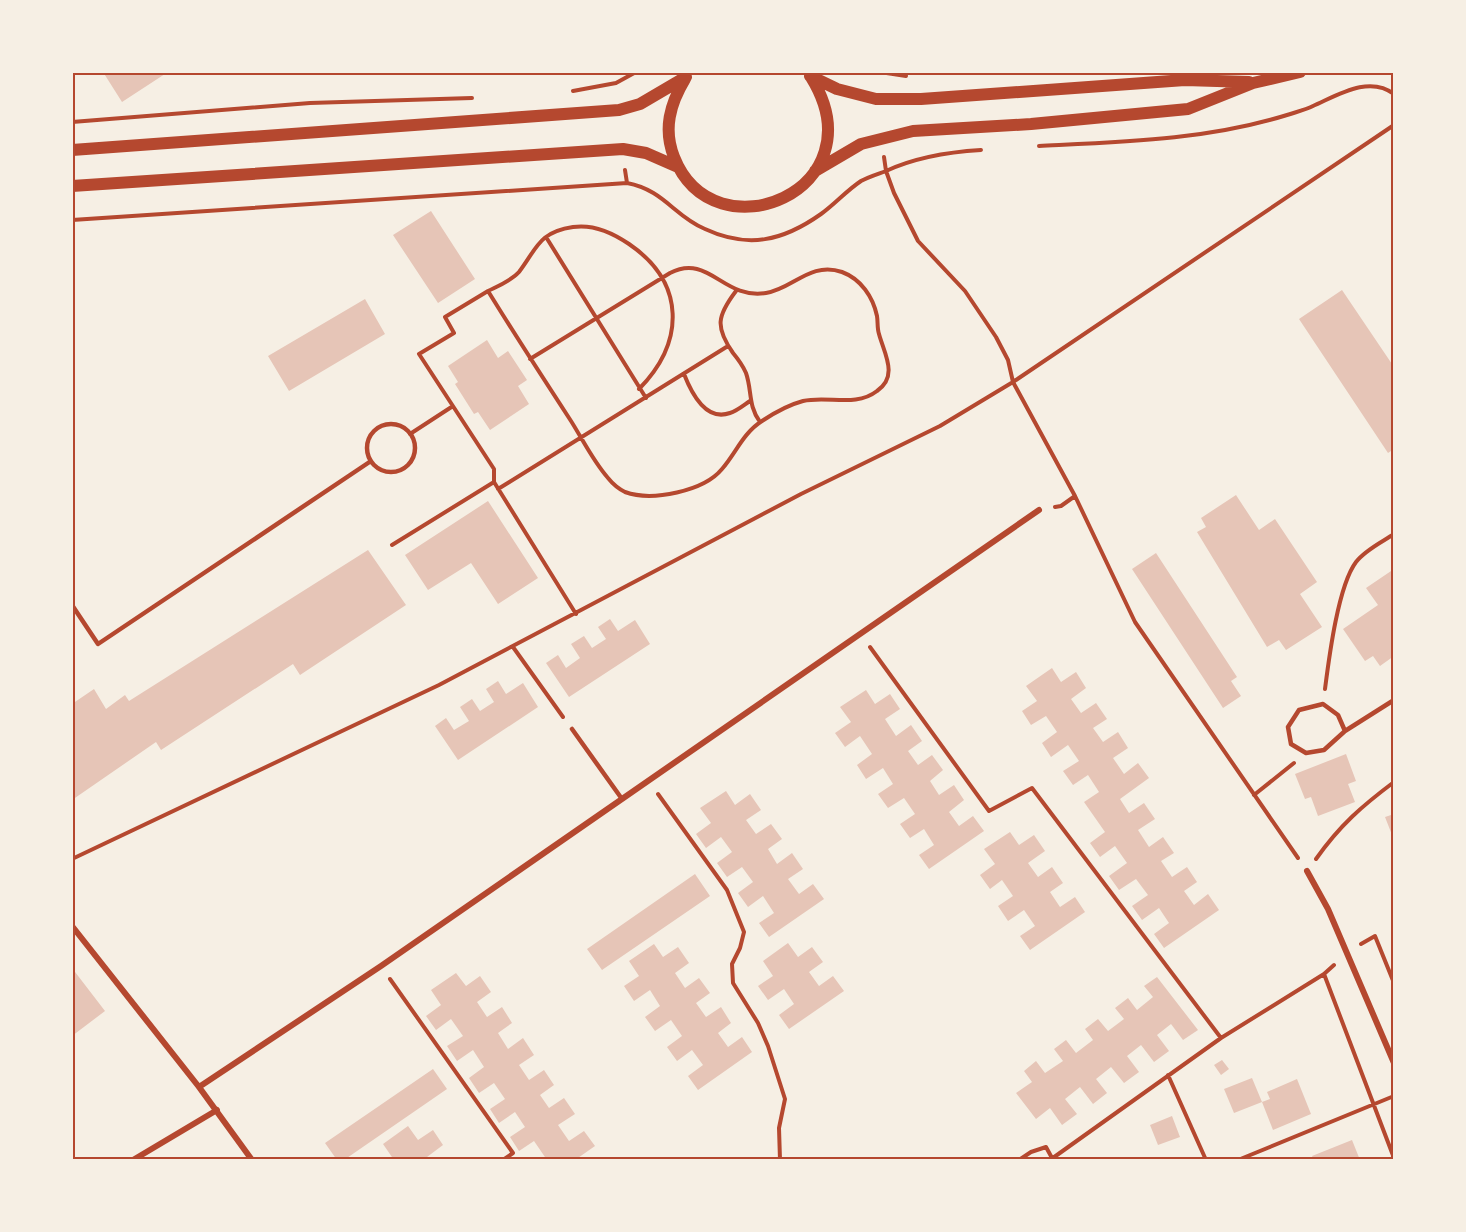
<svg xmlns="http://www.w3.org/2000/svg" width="1466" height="1232" font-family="'Golos Text',sans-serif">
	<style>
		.building { fill: #e6c5b7 }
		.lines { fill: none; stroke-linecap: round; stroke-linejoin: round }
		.path { stroke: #b5482f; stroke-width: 4 }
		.service { stroke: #b5482f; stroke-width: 4.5 }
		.minor { stroke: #b5482f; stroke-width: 6 }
		.secondary { stroke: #b5482f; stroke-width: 12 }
		.neatline { fill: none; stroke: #b5482f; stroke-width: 2 }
	</style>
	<rect width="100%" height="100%" fill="#f6efe4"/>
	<path class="building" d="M103,72H168L122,102Z
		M431,211L475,279L438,303L393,235Z
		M1342,290L1394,367V449L1388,453L1299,319Z
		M365,299L385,334L289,391L268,356Z
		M487,340L498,358L508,351L527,380L518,386L529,404L490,430L478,412L474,414L455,384L458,382L448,366Z
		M1236,495L1259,530L1275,519L1317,582L1300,594L1322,627L1286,650L1279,640L1267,647L1197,532L1206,527L1201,518Z
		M488,501L538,578L498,604L471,563L428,590L405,555Z
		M368,550L406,605L300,675L293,664L161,750L156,742L72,800V704L94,689L106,709L125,695L129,701Z
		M1156,553L1237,677L1231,681L1241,696L1223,708L1132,569Z
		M1394,569V656L1380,666L1373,656L1365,661L1343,629L1378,605L1366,588Z
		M610,619L618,631L635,620L650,644L569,697L546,663L558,655L566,668L580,658L571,644L584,636L592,648L606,639L598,627Z
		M1052,668L1061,682L1076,672L1086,688L1071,699L1081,713L1096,703L1107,719L1093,728L1103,742L1118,732L1128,748L1113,758L1124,774L1138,763L1149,778L1120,799L1129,813L1144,803L1155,819L1138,830L1149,847L1163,837L1174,853L1161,861L1172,877L1187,867L1197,882L1184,891L1194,905L1208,894L1219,910L1164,948L1154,934L1169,923L1159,908L1142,920L1132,906L1148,895L1136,879L1119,890L1109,876L1127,863L1115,846L1100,857L1090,843L1105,832L1084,802L1099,792L1088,775L1073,785L1063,771L1079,761L1068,745L1051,757L1042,743L1057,732L1046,716L1031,725L1022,711L1037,701L1026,686Z
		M498,681L506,694L523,683L538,707L458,760L435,726L446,718L454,730L469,721L460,707L472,699L480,711L494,702L486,689Z
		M866,690L875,704L890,694L900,709L885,719L896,736L911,725L922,741L908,751L918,765L932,755L943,770L930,781L939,795L954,785L964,800L949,812L959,826L973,816L984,831L929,869L919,855L934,845L924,829L910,838L900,824L915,814L904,798L888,808L878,794L893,784L883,768L866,779L857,765L872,754L860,736L845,747L835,733L851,722L840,707Z
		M1346,754L1356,781L1348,784L1355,802L1318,816L1311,797L1305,799L1295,774Z
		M726,791L735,805L750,794L761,810L746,820L756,834L771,824L782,839L768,849L777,864L792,853L803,869L788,879L799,894L813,884L824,899L769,937L759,923L774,913L763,896L748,907L738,893L753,882L742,867L727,877L717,863L732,852L721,837L706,848L696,834L711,823L700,808Z
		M1394,814V840L1385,817Z
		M1010,832L1019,845L1034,835L1045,851L1028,863L1038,877L1052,867L1063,883L1050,892L1060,907L1075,897L1085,912L1030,950L1020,936L1035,926L1024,910L1008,921L998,906L1013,896L1002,880L990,889L980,875L995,864L984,849Z
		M695,874L710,896L602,970L587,949Z
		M788,943L798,957L812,947L823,962L809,972L819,986L833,976L844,991L789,1029L779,1015L794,1004L784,989L768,1000L758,986L773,976L763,961Z
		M654,944L663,957L678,947L689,963L675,973L685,988L699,978L710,993L696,1003L706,1017L721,1007L731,1023L718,1033L728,1047L742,1037L752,1052L698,1090L688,1076L703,1065L692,1050L677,1061L667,1047L682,1036L671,1020L655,1031L645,1017L660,1006L650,990L634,1001L624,986L639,976L629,961Z
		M72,968L105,1011L72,1036Z
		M456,973L466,986L480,976L491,992L477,1002L487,1017L502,1007L512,1023L498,1033L508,1049L523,1038L534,1055L519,1065L529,1080L544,1070L554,1085L540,1095L549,1108L564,1098L575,1114L558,1125L569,1141L584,1131L595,1146L575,1160H547L534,1141L519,1151L510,1137L525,1127L515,1112L499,1123L490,1109L505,1099L494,1083L479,1093L469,1078L484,1067L473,1050L457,1061L447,1046L463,1036L451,1019L436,1030L426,1016L441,1005L431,990Z
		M1157,977L1198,1030L1183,1040L1171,1024L1157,1035L1169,1051L1154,1062L1141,1045L1127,1056L1139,1072L1124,1083L1111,1067L1096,1079L1107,1093L1093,1104L1080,1087L1065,1099L1077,1114L1062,1125L1050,1108L1036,1119L1016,1093L1032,1082L1024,1071L1036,1061L1045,1073L1063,1061L1054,1049L1066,1040L1076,1053L1093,1040L1085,1029L1098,1019L1108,1031L1124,1019L1115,1008L1128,998L1137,1010L1153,997L1144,986Z
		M1222,1060L1229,1069L1221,1075L1214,1065Z
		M433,1069L447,1089L344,1160H337L325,1143Z
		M1252,1078L1262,1102L1270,1099L1267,1092L1297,1079L1311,1114L1273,1130L1262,1102L1234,1113L1224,1089Z
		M1172,1116L1180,1137L1158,1145L1150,1125Z
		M408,1126L418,1140L433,1130L443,1145L427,1157L429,1160H394L383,1144Z
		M1352,1140L1360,1160H1314L1312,1156Z"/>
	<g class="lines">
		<path class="path" d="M880,72L906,76
			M573,91L616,83L636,72
			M72,122L310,103L472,98
			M1039,146C1123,142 1207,140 1287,115C1296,112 1305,110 1313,106C1338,95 1369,75 1394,94
			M981,150C948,152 916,157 886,171L894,193L918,241L965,291L996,337L1008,360L1013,382L1075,496L1135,622L1298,858
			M625,170L627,183C664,190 674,216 705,229C748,249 783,241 821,214C835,204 846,191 861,181C868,177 878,174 886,171L884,157
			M72,220L627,183
			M546,237L646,398
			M488,291C498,286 511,281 519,272C537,248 539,232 573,227C593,224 613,233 629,244C686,283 685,342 639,389
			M736,291C717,316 715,327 733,353C738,359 743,366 746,373C752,390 748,406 760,422
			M684,374C691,392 705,422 730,413C737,411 744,405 750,401
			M410,434L453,406
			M494,482V469L419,354L454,333L445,317L488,291C515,335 543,378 571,421C583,440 593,461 608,478C612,483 619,489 625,492C652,502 704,491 722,469C736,453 743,433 762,421C774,413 788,405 803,401C828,395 855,408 877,391C899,376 884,353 879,334C877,328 878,322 877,316C873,297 861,279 842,272C810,261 793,289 766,293C723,300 709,253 670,273L530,359
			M498,489L728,346
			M1055,507L1061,506L1075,496
			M392,545L494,482L576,614
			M513,647L563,717
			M870,647L989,811L1032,788L1221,1038
			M1325,689C1329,658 1338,586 1356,562C1365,550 1382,542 1394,534
			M658,794L727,890L744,932L740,948L732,964L733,983L758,1023L768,1046L785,1099L779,1128L780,1160
			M1254,795L1294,763
			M72,859L439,685L801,494L940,426L1013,382L1394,125
			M1316,859C1340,825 1362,806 1394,782
			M1361,944L1375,936L1394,983
			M1324,974L1394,1158
			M390,979L513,1153L503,1160
			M1168,1075L1206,1160
			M1019,1160L1031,1152L1046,1147L1052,1158
			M1050,1160L1221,1038L1324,974L1334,965
			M1238,1160L1394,1096"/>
		<path class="service" d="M367 448a24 24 0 1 1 48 0a24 24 0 1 1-48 0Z
			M72,605L98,644L371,461
			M572,729L622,799
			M1345,731L1338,715L1323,704L1299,710L1288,727L1291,744L1306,753L1324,750L1345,731L1394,700"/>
		<path class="minor" d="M1307,871L1328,909L1394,1063
			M72,926L199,1087L252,1160
			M199,1087L381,966L1039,510
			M133,1160L217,1110"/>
		<path class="secondary" d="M810,76L837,89L876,99H921L1185,80L1249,82
			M685,79C670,104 663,129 674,157C714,259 881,190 811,77
			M72,150L619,110L640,104L686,77
			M815,171L861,144L913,131L1031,124L1188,109L1253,83L1300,72
			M72,186L623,149L646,153L678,167"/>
	</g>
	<rect width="1466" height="1232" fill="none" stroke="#f6efe4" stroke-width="147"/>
	<rect x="74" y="74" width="1318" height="1084" class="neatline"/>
</svg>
